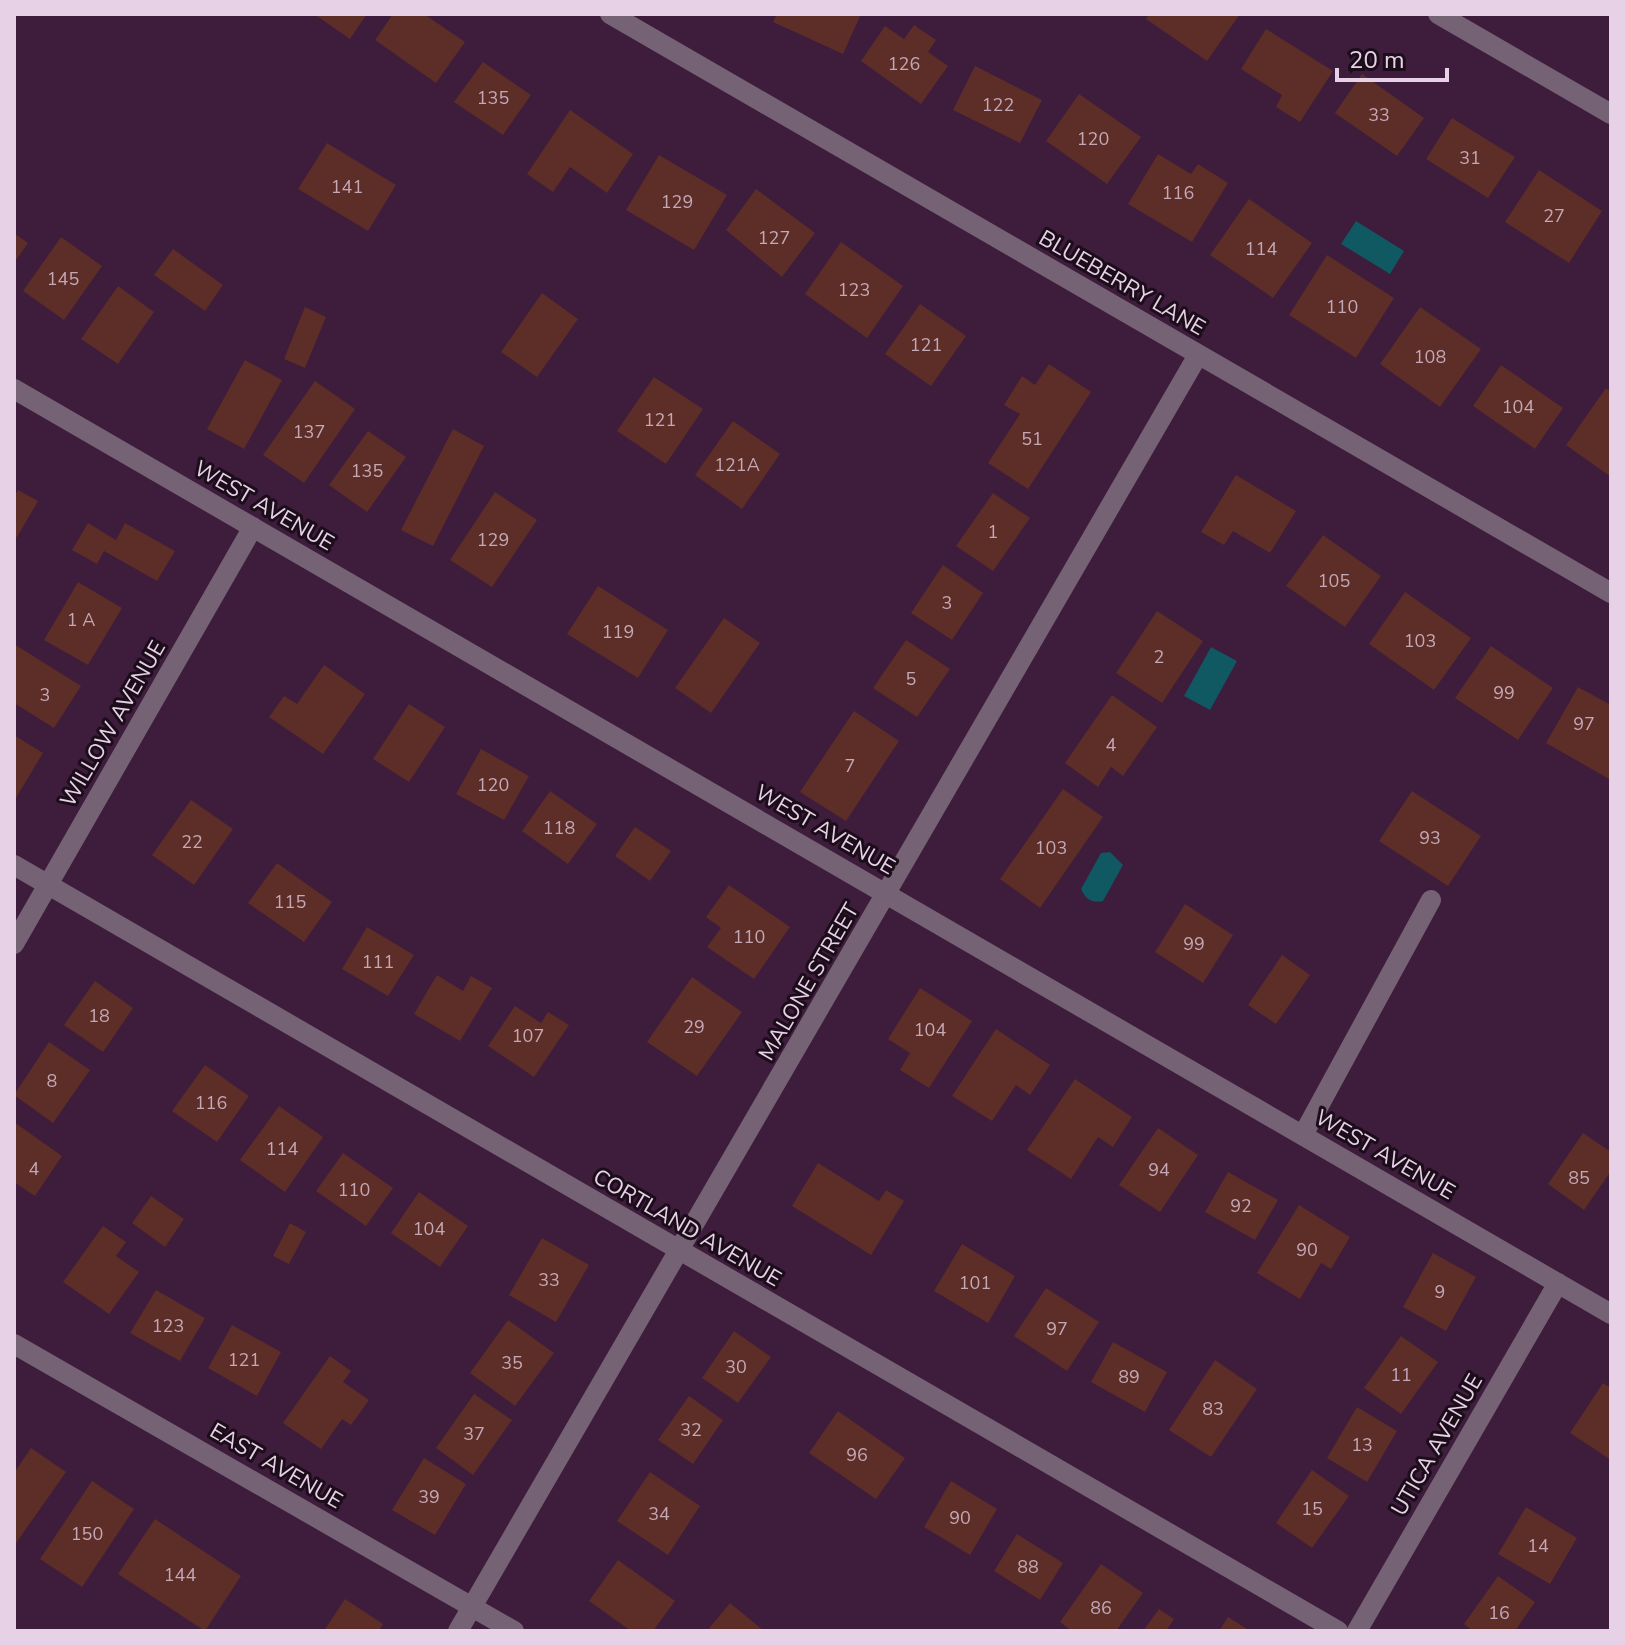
<svg xmlns="http://www.w3.org/2000/svg" width="1625" height="1645" font-family="'Nunito Sans',sans-serif">
	<style>
		.water { fill: #105862 }
		.building { fill: #5d2d27 }
		.lines { fill: none; stroke-linecap: round; stroke-linejoin: round }
		.minor { stroke: #766275; stroke-width: 20 }
		.labels { text-anchor: middle; dominant-baseline: central; stroke-width: 6; stroke-linejoin: round; paint-order: stroke }
		.number-label { font-size: 18px; fill: #c4a8b6 }
		.street-label { font-size: 22px; fill: #e7d1e6; stroke: #1c0d1b }
	</style>
	<rect width="100%" height="100%" fill="#3d1c3c"/>
	<path class="water" d="M1356,221L1404,251L1390,274L1341,244Z
		M1211,647L1237,661L1210,710L1184,696Z
		M1110,852L1123,865L1103,901C1092,903 1086,900 1081,889L1101,853Z"/>
	<path class="building" d="M314,14H367L350,39Z
		M393,14H424L465,42L436,83L375,40Z
		M777,14H861L843,54L773,22Z
		M1149,14H1240L1207,61L1146,19Z
		M914,25L936,40L928,52L948,66L921,104L861,61L885,26L904,39Z
		M1266,29L1333,71L1300,122L1276,107L1282,95L1241,69Z
		M483,62L531,95L503,135L454,102Z
		M975,66L1042,100L1020,143L953,110Z
		M1362,74L1424,118L1397,156L1335,113Z
		M1079,94L1141,137L1107,184L1046,141Z
		M570,110L633,154L607,193L570,167L553,192L527,174Z
		M1452,118L1515,157L1488,198L1426,159Z
		M327,143L396,185L368,231L298,189Z
		M1158,154L1191,174L1198,164L1228,183L1192,242L1128,204Z
		M659,155L727,195L694,250L626,210Z
		M1539,170L1602,211L1569,263L1505,222Z
		M756,189L815,233L782,277L726,230Z
		M1249,199L1312,243L1273,298L1210,255Z
		M14,233L28,243L14,263Z
		M61,237L102,266L64,320L23,291Z
		M841,242L903,286L867,338L805,294Z
		M173,249L223,285L205,311L154,275Z
		M1327,255L1394,298L1356,358L1289,315Z
		M118,286L154,312L118,364L81,339Z
		M542,293L578,319L537,377L501,352Z
		M920,304L966,336L931,386L885,354Z
		M305,307L326,317L305,368L284,359Z
		M1420,307L1481,349L1440,407L1380,364Z
		M245,360L282,380L244,449L207,429Z
		M1049,364L1091,392L1028,489L988,463L1020,414L1004,405L1022,376L1035,385Z
		M1501,365L1563,408L1535,449L1473,406Z
		M654,377L703,409L666,464L617,431Z
		M315,381L355,409L304,483L263,455Z
		M1606,388L1611,392V477L1566,445Z
		M733,421L780,454L742,509L695,475Z
		M453,429L484,446L433,546L401,530Z
		M368,431L406,457L367,512L329,485Z
		M1236,475L1296,511L1270,553L1233,531L1224,545L1201,532Z
		M18,490L38,501L17,537L14,536V497Z
		M495,492L537,520L492,587L450,560Z
		M993,493L1030,518L993,571L956,546Z
		M88,523L116,540L125,523L175,551L157,581L104,551L97,564L72,550Z
		M1323,535L1381,576L1345,627L1286,586Z
		M943,565L983,593L952,640L911,613Z
		M78,582L122,608L88,665L44,640Z
		M598,586L668,630L638,678L567,634Z
		M1405,592L1471,638L1434,690L1369,644Z
		M1157,611L1203,641L1162,703L1116,673Z
		M724,618L760,643L711,713L675,688Z
		M906,640L950,669L917,717L873,688Z
		M14,644L81,686L54,728L14,703Z
		M1491,646L1553,688L1518,740L1455,698Z
		M324,665L365,694L323,754L269,717L284,696L297,704Z
		M1578,687L1611,705V780L1546,743Z
		M1112,695L1157,727L1123,776L1111,767L1098,787L1065,763Z
		M409,704L445,727L409,782L373,759Z
		M854,711L899,741L846,821L800,792Z
		M14,735L43,753L14,801Z
		M481,749L529,776L504,820L456,794Z
		M1063,789L1103,817L1040,908L1000,879Z
		M550,791L597,824L568,864L522,831Z
		M1412,791L1481,836L1448,886L1379,841Z
		M191,800L233,829L194,885L152,855Z
		M635,827L671,851L650,881L615,856Z
		M277,863L332,902L304,942L248,903Z
		M729,885L790,927L754,979L707,947L721,928L706,917Z
		M1185,904L1233,935L1203,983L1155,952Z
		M367,927L414,955L388,996L342,969Z
		M1282,955L1310,975L1276,1024L1248,1005Z
		M437,975L463,991L471,976L492,988L460,1041L414,1014Z
		M692,977L742,1012L697,1076L647,1042Z
		M95,981L133,1008L103,1052L64,1025Z
		M920,988L972,1021L929,1088L900,1070L910,1053L888,1039Z
		M515,1006L541,1023L548,1012L569,1025L534,1077L488,1046Z
		M996,1029L1050,1065L1030,1095L1016,1085L992,1121L952,1096Z
		M49,1042L90,1070L53,1123L14,1095Z
		M205,1065L249,1096L217,1142L172,1111Z
		M1075,1079L1132,1117L1113,1147L1098,1137L1071,1179L1027,1150Z
		M279,1106L323,1137L285,1192L240,1160Z
		M14,1122L62,1156L35,1196L14,1182Z
		M1158,1128L1198,1155L1160,1212L1119,1185Z
		M1583,1133L1611,1152V1171L1584,1210L1548,1184Z
		M343,1153L393,1188L366,1226L316,1191Z
		M818,1163L879,1201L886,1190L904,1201L871,1255L792,1206Z
		M1228,1172L1278,1200L1255,1240L1205,1212Z
		M419,1192L468,1226L440,1267L391,1233Z
		M151,1196L184,1219L165,1247L132,1223Z
		M1299,1205L1350,1237L1331,1269L1321,1263L1300,1299L1257,1273Z
		M290,1223L306,1232L289,1264L273,1256Z
		M103,1226L126,1242L116,1256L139,1272L109,1314L63,1282Z
		M542,1238L589,1265L556,1322L509,1295Z
		M962,1244L1015,1276L988,1323L934,1291Z
		M1433,1253L1476,1277L1446,1331L1403,1307Z
		M1046,1288L1099,1322L1067,1371L1014,1336Z
		M156,1290L205,1318L180,1361L130,1333Z
		M508,1320L554,1353L515,1406L470,1373Z
		M232,1325L281,1352L257,1396L208,1368Z
		M734,1331L771,1357L738,1403L702,1378Z
		M1401,1336L1438,1362L1401,1414L1364,1388Z
		M1113,1342L1167,1372L1145,1412L1091,1382Z
		M330,1356L351,1371L343,1382L369,1400L351,1425L342,1419L321,1449L283,1423Z
		M1215,1360L1257,1389L1211,1457L1169,1430Z
		M1603,1383L1611,1388V1460L1570,1433Z
		M474,1394L512,1420L473,1475L436,1448Z
		M689,1396L723,1420L693,1464L658,1440Z
		M1357,1407L1397,1431L1367,1482L1327,1458Z
		M838,1411L905,1458L876,1499L809,1453Z
		M31,1448L66,1472L14,1546V1473Z
		M424,1458L466,1484L435,1535L392,1510Z
		M1312,1470L1349,1496L1312,1548L1276,1523Z
		M650,1472L700,1506L668,1555L617,1521Z
		M92,1481L134,1509L82,1587L40,1559Z
		M951,1481L997,1509L970,1555L924,1527Z
		M1526,1507L1577,1538L1550,1584L1498,1554Z
		M155,1519L241,1576L205,1631L118,1574Z
		M1017,1534L1063,1563L1040,1600L994,1571Z
		M618,1560L675,1601L653,1631H631L589,1601Z
		M1101,1564L1143,1593L1116,1631H1072L1060,1622Z
		M1498,1576L1535,1602L1515,1631H1473L1464,1624Z
		M345,1599L383,1624L379,1631H324Z
		M730,1603L764,1631H707Z
		M1159,1609L1174,1619L1166,1631H1143Z
		M1228,1617L1250,1631H1219Z"/>
	<g class="lines">
		<path class="minor" d="M610,14L1611,593
			M1438,14L1611,114
			M14,389L1611,1314
			M14,865L1338,1631
			M14,944L253,527
			M1303,1135L1431,900
			M14,1344L514,1631
			M458,1631L1198,355
			M1357,1631L1558,1283"/>
	</g>
	<g class="labels">
		<g class="number-label">
			<text x="904" y="64">126</text>
			<text x="493" y="98">135</text>
			<text x="998" y="105">122</text>
			<text x="1379" y="115">33</text>
			<text x="1093" y="139">120</text>
			<text x="1470" y="158">31</text>
			<text x="347" y="187">141</text>
			<text x="1178" y="193">116</text>
			<text x="677" y="202">129</text>
			<text x="1554" y="216">27</text>
			<text x="774" y="238">127</text>
			<text x="1261" y="249">114</text>
			<text x="63" y="279">145</text>
			<text x="854" y="290">123</text>
			<text x="1342" y="307">110</text>
			<text x="926" y="345">121</text>
			<text x="1430" y="357">108</text>
			<text x="1518" y="407">104</text>
			<text x="660" y="420">121</text>
			<text x="309" y="432">137</text>
			<text x="1032" y="439">51</text>
			<text x="737" y="465">121A</text>
			<text x="367" y="471">135</text>
			<text x="993" y="532">1</text>
			<text x="493" y="540">129</text>
			<text x="1334" y="581">105</text>
			<text x="947" y="603">3</text>
			<text x="81" y="620">1 A</text>
			<text x="618" y="632">119</text>
			<text x="1420" y="641">103</text>
			<text x="1159" y="657">2</text>
			<text x="911" y="679">5</text>
			<text x="1504" y="693">99</text>
			<text x="45" y="695">3</text>
			<text x="1584" y="724">97</text>
			<text x="1111" y="745">4</text>
			<text x="850" y="766">7</text>
			<text x="493" y="785">120</text>
			<text x="559" y="828">118</text>
			<text x="1430" y="838">93</text>
			<text x="192" y="842">22</text>
			<text x="1051" y="848">103</text>
			<text x="290" y="902">115</text>
			<text x="749" y="937">110</text>
			<text x="1194" y="944">99</text>
			<text x="378" y="962">111</text>
			<text x="99" y="1016">18</text>
			<text x="694" y="1027">29</text>
			<text x="930" y="1030">104</text>
			<text x="528" y="1036">107</text>
			<text x="52" y="1081">8</text>
			<text x="211" y="1103">116</text>
			<text x="282" y="1149">114</text>
			<text x="34" y="1169">4</text>
			<text x="1159" y="1170">94</text>
			<text x="1579" y="1178">85</text>
			<text x="354" y="1190">110</text>
			<text x="1241" y="1206">92</text>
			<text x="429" y="1229">104</text>
			<text x="1307" y="1250">90</text>
			<text x="549" y="1280">33</text>
			<text x="975" y="1283">101</text>
			<text x="1440" y="1292">9</text>
			<text x="168" y="1326">123</text>
			<text x="1057" y="1329">97</text>
			<text x="244" y="1360">121</text>
			<text x="512" y="1363">35</text>
			<text x="736" y="1367">30</text>
			<text x="1401" y="1375">11</text>
			<text x="1129" y="1377">89</text>
			<text x="1213" y="1409">83</text>
			<text x="691" y="1430">32</text>
			<text x="474" y="1434">37</text>
			<text x="1362" y="1445">13</text>
			<text x="857" y="1455">96</text>
			<text x="429" y="1497">39</text>
			<text x="1312" y="1509">15</text>
			<text x="659" y="1514">34</text>
			<text x="960" y="1518">90</text>
			<text x="87" y="1534">150</text>
			<text x="1538" y="1546">14</text>
			<text x="1028" y="1567">88</text>
			<text x="180" y="1575">144</text>
			<text x="1101" y="1608">86</text>
			<text x="1499" y="1613">16</text>
		</g>
		<g class="street-label">
			<text transform="translate(1122 283) rotate(30)">BLUEBERRY LANE</text>
			<text transform="translate(264 506) rotate(30)">WEST AVENUE</text>
			<text transform="translate(113 724) rotate(-60)">WILLOW AVENUE</text>
			<text transform="translate(825 830) rotate(30)">WEST AVENUE</text>
			<text transform="translate(809 982) rotate(-60)">MALONE STREET</text>
			<text transform="translate(1385 1155) rotate(30)">WEST AVENUE</text>
			<text transform="translate(687 1228) rotate(30)">CORTLAND AVENUE</text>
			<text transform="translate(1437 1445) rotate(-60)">UTICA AVENUE</text>
			<text transform="translate(276 1466) rotate(30)">EAST AVENUE</text>
		</g>
	</g>
	<rect width="1625" height="1645" fill="none" stroke="#e7d1e6" stroke-width="32"/>
	<path d="M1337 68v12h110v-12" fill="none" stroke="#e7d1e6" stroke-width="4"/>
	<text x="1349" y="68" font-size="24" fill="#e7d1e6" stroke="#1c0d1b" stroke-width="6" paint-order="stroke">20 m</text>
</svg>
